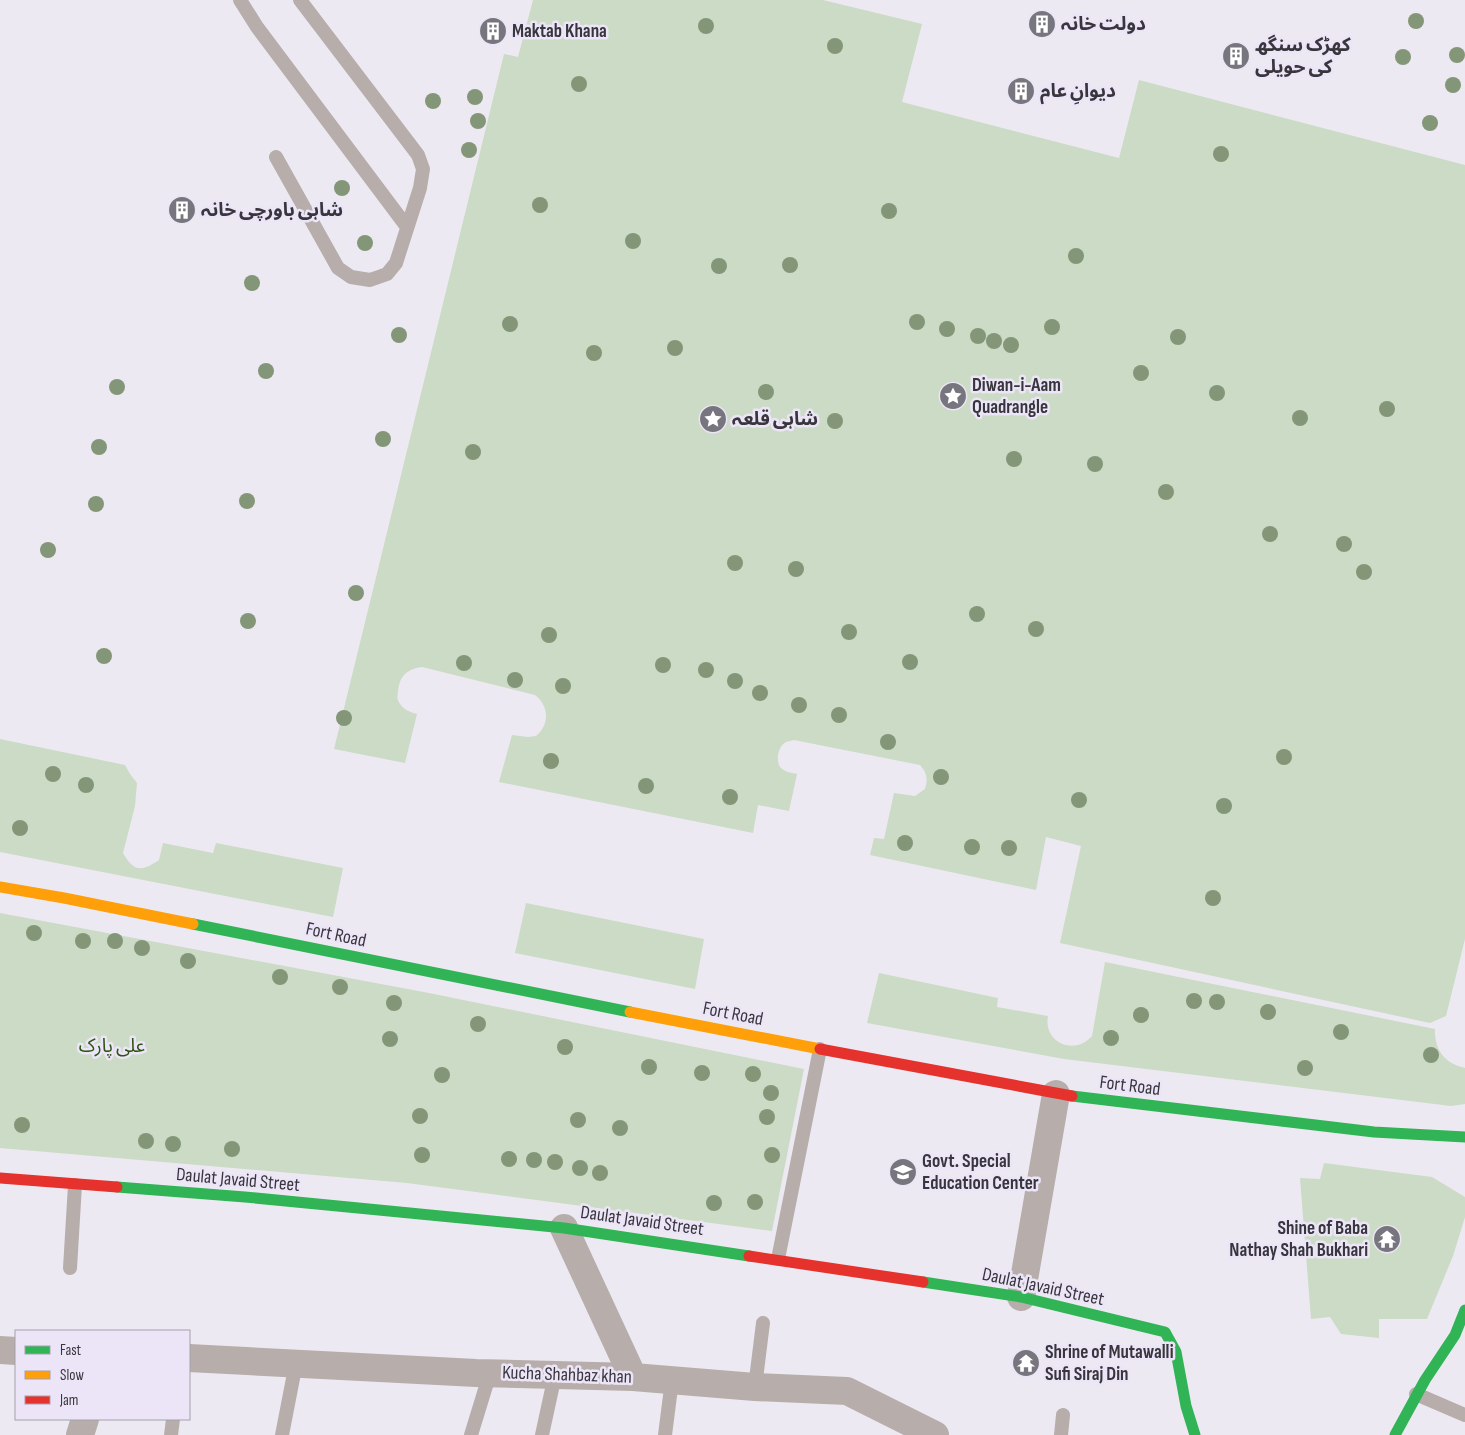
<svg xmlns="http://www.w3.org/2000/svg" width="1465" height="1435" font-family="'Sofia Sans Condensed','Noto Sans Arabic',sans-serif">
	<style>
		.green { fill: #cbdbc5 }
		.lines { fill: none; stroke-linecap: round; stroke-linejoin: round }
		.lane { stroke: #b7aeab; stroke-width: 14 }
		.street { stroke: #b7aeab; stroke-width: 28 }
		.fast { stroke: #30b455; stroke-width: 11 }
		.slow { stroke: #ff9f0a; stroke-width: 11 }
		.jam { stroke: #e5322d; stroke-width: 11 }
		.tree { fill: #839678 }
		.labels { text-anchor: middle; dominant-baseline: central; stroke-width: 5; stroke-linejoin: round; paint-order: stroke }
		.poi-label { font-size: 19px; font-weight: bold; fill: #38363d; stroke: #ece5f7; text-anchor: start }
		.street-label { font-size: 19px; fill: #38363d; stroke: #ece5f7 }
		.park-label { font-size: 19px; fill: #2c5314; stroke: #ece5f7 }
	</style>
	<rect width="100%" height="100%" fill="#ede9f3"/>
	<path class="green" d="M533,0H823L922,24L902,102L1119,158L1139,80L1465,165V939L1446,1016L1430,1023L1060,943L1081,846L1046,837L1036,890L870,855L874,838L884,839L894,793L915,796L925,789C928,779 927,773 920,765L794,740C792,741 788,741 786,742C778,746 775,762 781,768C785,772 792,773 797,774L789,811L758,805L753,833L499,782L512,735L528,737L536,736C550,724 549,706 535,695L422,667C406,669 399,677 398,693C397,697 397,700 400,704C404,710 410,712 417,714L405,763L334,749L504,54L518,57Z
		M0,739L125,765L130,774L137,783L135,806L123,853C134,872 141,872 159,860L163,843L213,853L216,843L343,868L333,917L0,852Z
		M526,903L704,939L695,989L515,953Z
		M0,913L429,993L804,1069L772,1231L407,1183L0,1148Z
		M1105,962L1435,1029C1434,1050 1445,1064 1465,1068V1104L1451,1106L1064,1059L867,1023L879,973L998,998L997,1007L1048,1016C1043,1043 1075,1056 1092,1036Z
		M1324,1163L1432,1177L1465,1197V1217L1453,1256L1427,1319H1379V1338L1341,1334L1330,1317L1311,1319L1300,1178L1320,1179Z"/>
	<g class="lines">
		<path class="lane" d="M240,0L257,27L407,227
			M276,157L338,268L351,277L370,280L387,274L396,263L420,188L423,169L418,155L300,0
			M778,1259L820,1049
			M70,1268L75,1185
			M755,1387L763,1323
			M1416,1394L1465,1415
			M171,1435L173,1419
			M282,1435L296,1363
			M471,1435L490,1373
			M542,1435L555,1375
			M665,1435L672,1380
			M1061,1435L1063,1415"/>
		<path class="street" d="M564,1228L633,1377
			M1021,1297L1056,1094
			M0,1350L16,1351
			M189,1358L476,1373L633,1377L755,1387L847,1391L935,1435
			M80,1435L85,1419"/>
		<path class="fast" d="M193,924L630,1012
			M1072,1096L1374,1132L1465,1137
			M117,1187L245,1197L564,1228L749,1256
			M923,1282L1021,1297L1165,1332L1176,1352L1186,1406L1195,1435
			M1395,1435L1425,1380L1455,1335L1465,1310"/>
		<path class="slow" d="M0,887L64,898L193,924
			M630,1012L820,1049"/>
		<path class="jam" d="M820,1049L1072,1096
			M0,1178L117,1187
			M749,1256L923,1282"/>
	</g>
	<g class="tree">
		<circle cx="1416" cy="21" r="8"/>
		<circle cx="706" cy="26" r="8"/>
		<circle cx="835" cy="46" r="8"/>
		<circle cx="1457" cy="55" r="8"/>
		<circle cx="1403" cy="57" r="8"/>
		<circle cx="579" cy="84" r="8"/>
		<circle cx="1453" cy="85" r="8"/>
		<circle cx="475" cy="97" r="8"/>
		<circle cx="433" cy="101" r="8"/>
		<circle cx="478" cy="121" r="8"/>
		<circle cx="1430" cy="123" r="8"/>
		<circle cx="469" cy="150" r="8"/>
		<circle cx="1221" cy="154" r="8"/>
		<circle cx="342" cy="188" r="8"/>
		<circle cx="540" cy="205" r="8"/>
		<circle cx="889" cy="211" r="8"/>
		<circle cx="633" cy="241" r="8"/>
		<circle cx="365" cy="243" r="8"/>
		<circle cx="1076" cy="256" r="8"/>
		<circle cx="790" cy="265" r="8"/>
		<circle cx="719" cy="266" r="8"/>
		<circle cx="252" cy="283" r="8"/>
		<circle cx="917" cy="322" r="8"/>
		<circle cx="510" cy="324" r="8"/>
		<circle cx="1052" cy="327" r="8"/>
		<circle cx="947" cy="329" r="8"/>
		<circle cx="399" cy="335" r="8"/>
		<circle cx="978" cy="336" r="8"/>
		<circle cx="1178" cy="337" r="8"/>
		<circle cx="994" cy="341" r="8"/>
		<circle cx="1011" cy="345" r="8"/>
		<circle cx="675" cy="348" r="8"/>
		<circle cx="594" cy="353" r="8"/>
		<circle cx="266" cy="371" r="8"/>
		<circle cx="1141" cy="373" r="8"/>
		<circle cx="117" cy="387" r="8"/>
		<circle cx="766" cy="392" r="8"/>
		<circle cx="1217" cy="393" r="8"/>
		<circle cx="1387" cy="409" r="8"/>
		<circle cx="1300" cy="418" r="8"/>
		<circle cx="835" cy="421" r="8"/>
		<circle cx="383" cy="439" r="8"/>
		<circle cx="99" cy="447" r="8"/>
		<circle cx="473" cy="452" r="8"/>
		<circle cx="1014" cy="459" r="8"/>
		<circle cx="1095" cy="464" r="8"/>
		<circle cx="1166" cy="492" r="8"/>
		<circle cx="247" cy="501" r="8"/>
		<circle cx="96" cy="504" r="8"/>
		<circle cx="1270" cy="534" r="8"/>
		<circle cx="1344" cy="544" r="8"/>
		<circle cx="48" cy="550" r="8"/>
		<circle cx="735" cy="563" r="8"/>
		<circle cx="796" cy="569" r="8"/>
		<circle cx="1364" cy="572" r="8"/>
		<circle cx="356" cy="593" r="8"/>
		<circle cx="977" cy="614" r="8"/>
		<circle cx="248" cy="621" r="8"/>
		<circle cx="1036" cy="629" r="8"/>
		<circle cx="849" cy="632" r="8"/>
		<circle cx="549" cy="635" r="8"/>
		<circle cx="104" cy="656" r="8"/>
		<circle cx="910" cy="662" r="8"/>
		<circle cx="464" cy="663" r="8"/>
		<circle cx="663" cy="665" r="8"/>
		<circle cx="706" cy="670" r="8"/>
		<circle cx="515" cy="680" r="8"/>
		<circle cx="735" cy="681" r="8"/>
		<circle cx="563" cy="686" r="8"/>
		<circle cx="760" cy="693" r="8"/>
		<circle cx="799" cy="705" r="8"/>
		<circle cx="839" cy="715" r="8"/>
		<circle cx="344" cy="718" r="8"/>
		<circle cx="888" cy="742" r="8"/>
		<circle cx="1284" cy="757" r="8"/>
		<circle cx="551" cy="761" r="8"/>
		<circle cx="53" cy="774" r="8"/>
		<circle cx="941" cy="777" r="8"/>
		<circle cx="86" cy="785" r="8"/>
		<circle cx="646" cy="786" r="8"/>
		<circle cx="730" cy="797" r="8"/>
		<circle cx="1079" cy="800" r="8"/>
		<circle cx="1224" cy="806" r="8"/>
		<circle cx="20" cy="828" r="8"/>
		<circle cx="905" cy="843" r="8"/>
		<circle cx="972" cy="847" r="8"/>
		<circle cx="1009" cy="848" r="8"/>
		<circle cx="1213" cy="898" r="8"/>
		<circle cx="34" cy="933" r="8"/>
		<circle cx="83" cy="941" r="8"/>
		<circle cx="115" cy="941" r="8"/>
		<circle cx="142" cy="948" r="8"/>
		<circle cx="188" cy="961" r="8"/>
		<circle cx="280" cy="977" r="8"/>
		<circle cx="340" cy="987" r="8"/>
		<circle cx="1194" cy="1001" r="8"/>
		<circle cx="1217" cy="1002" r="8"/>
		<circle cx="394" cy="1003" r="8"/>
		<circle cx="1268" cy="1012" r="8"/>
		<circle cx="1141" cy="1015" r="8"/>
		<circle cx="478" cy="1024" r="8"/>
		<circle cx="1341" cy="1032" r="8"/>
		<circle cx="1111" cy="1038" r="8"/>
		<circle cx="390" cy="1039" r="8"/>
		<circle cx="565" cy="1047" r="8"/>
		<circle cx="1431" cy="1055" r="8"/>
		<circle cx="649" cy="1067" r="8"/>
		<circle cx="1305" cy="1068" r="8"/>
		<circle cx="702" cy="1073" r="8"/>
		<circle cx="753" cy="1074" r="8"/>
		<circle cx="442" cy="1075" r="8"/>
		<circle cx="771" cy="1093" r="8"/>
		<circle cx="420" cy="1116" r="8"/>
		<circle cx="767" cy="1117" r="8"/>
		<circle cx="578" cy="1120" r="8"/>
		<circle cx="22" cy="1125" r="8"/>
		<circle cx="620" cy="1128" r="8"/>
		<circle cx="146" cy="1141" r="8"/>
		<circle cx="173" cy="1144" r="8"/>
		<circle cx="232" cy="1149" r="8"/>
		<circle cx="422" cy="1155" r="8"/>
		<circle cx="772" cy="1155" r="8"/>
		<circle cx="509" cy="1159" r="8"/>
		<circle cx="534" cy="1160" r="8"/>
		<circle cx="555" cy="1162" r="8"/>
		<circle cx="580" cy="1168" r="8"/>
		<circle cx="600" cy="1173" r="8"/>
		<circle cx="755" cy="1202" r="8"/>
		<circle cx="714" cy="1203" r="8"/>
	</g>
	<defs>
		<g id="building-disc" transform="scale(1.4375)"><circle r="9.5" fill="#77757d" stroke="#ece5f7"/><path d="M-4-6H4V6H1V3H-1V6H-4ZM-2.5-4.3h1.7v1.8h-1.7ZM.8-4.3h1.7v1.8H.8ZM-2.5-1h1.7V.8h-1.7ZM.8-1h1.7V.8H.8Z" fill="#fff"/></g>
		<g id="sight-disc" transform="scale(1.4375)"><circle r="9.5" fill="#77757d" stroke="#ece5f7"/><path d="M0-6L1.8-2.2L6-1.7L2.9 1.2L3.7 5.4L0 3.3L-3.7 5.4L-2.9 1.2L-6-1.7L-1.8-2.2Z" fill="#fff"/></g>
		<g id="school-disc" transform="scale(1.4375)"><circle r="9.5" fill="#77757d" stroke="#ece5f7"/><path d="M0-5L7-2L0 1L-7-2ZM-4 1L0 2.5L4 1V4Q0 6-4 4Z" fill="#fff"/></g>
		<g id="temple-disc" transform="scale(1.4375)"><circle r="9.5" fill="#77757d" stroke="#ece5f7"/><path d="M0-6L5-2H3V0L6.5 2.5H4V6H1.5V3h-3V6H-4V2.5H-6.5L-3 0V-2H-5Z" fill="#fff"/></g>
	</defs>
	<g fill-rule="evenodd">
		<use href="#building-disc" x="1042" y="24"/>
		<use href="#building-disc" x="493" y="31"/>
		<use href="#building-disc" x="1236" y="56"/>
		<use href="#building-disc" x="1021" y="91"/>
		<use href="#building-disc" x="182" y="210"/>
		<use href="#sight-disc" x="953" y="396"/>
		<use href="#sight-disc" x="713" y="419"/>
		<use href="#school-disc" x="903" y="1172"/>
		<use href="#temple-disc" x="1387" y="1239"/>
		<use href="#temple-disc" x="1026" y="1363"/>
	</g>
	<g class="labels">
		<g class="poi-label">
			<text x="1061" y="24">دولت خانہ</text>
			<text x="512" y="31">Maktab Khana</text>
			<text x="1255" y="45">کھڑک سنگھ<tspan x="1255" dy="22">کی حویلی</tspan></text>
			<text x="1040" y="91">دیوانِ عام</text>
			<text x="201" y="210">شاہی باورچی خانہ</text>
			<text x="972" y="385">Diwan-i-Aam<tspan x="972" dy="22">Quadrangle</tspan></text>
			<text x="732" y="419">شاہی قلعہ</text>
			<text x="922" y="1161">Govt. Special<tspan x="922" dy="22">Education Center</tspan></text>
			<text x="1368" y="1228" text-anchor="end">Shine of Baba<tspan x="1368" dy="22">Nathay Shah Bukhari</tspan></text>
			<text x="1045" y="1352">Shrine of Mutawalli<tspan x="1045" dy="22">Sufi Siraj Din</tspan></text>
		</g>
		<g class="street-label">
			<text transform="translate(336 935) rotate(12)">Fort Road</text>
			<text transform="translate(733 1014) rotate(11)">Fort Road</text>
			<text transform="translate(1130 1086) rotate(7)">Fort Road</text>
			<text transform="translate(238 1180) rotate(5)">Daulat Javaid Street</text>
			<text transform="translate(642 1221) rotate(8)">Daulat Javaid Street</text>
			<text transform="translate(1043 1287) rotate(12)">Daulat Javaid Street</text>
			<text transform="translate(567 1375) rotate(2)">Kucha Shahbaz khan</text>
		</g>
		<g class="park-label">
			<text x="112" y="1046">علی پارک</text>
		</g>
	</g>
	<rect x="15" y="1330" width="175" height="90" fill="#ece5f7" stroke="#a49fad"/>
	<rect x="25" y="1346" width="25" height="8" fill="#30b455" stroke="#a49fad"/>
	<text x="60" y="1355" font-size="15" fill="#38363d">Fast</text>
	<rect x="25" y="1371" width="25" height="8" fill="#ff9f0a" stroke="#a49fad"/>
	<text x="60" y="1380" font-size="15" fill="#38363d">Slow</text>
	<rect x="25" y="1396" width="25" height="8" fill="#e5322d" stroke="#a49fad"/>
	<text x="60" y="1405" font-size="15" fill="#38363d">Jam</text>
</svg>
